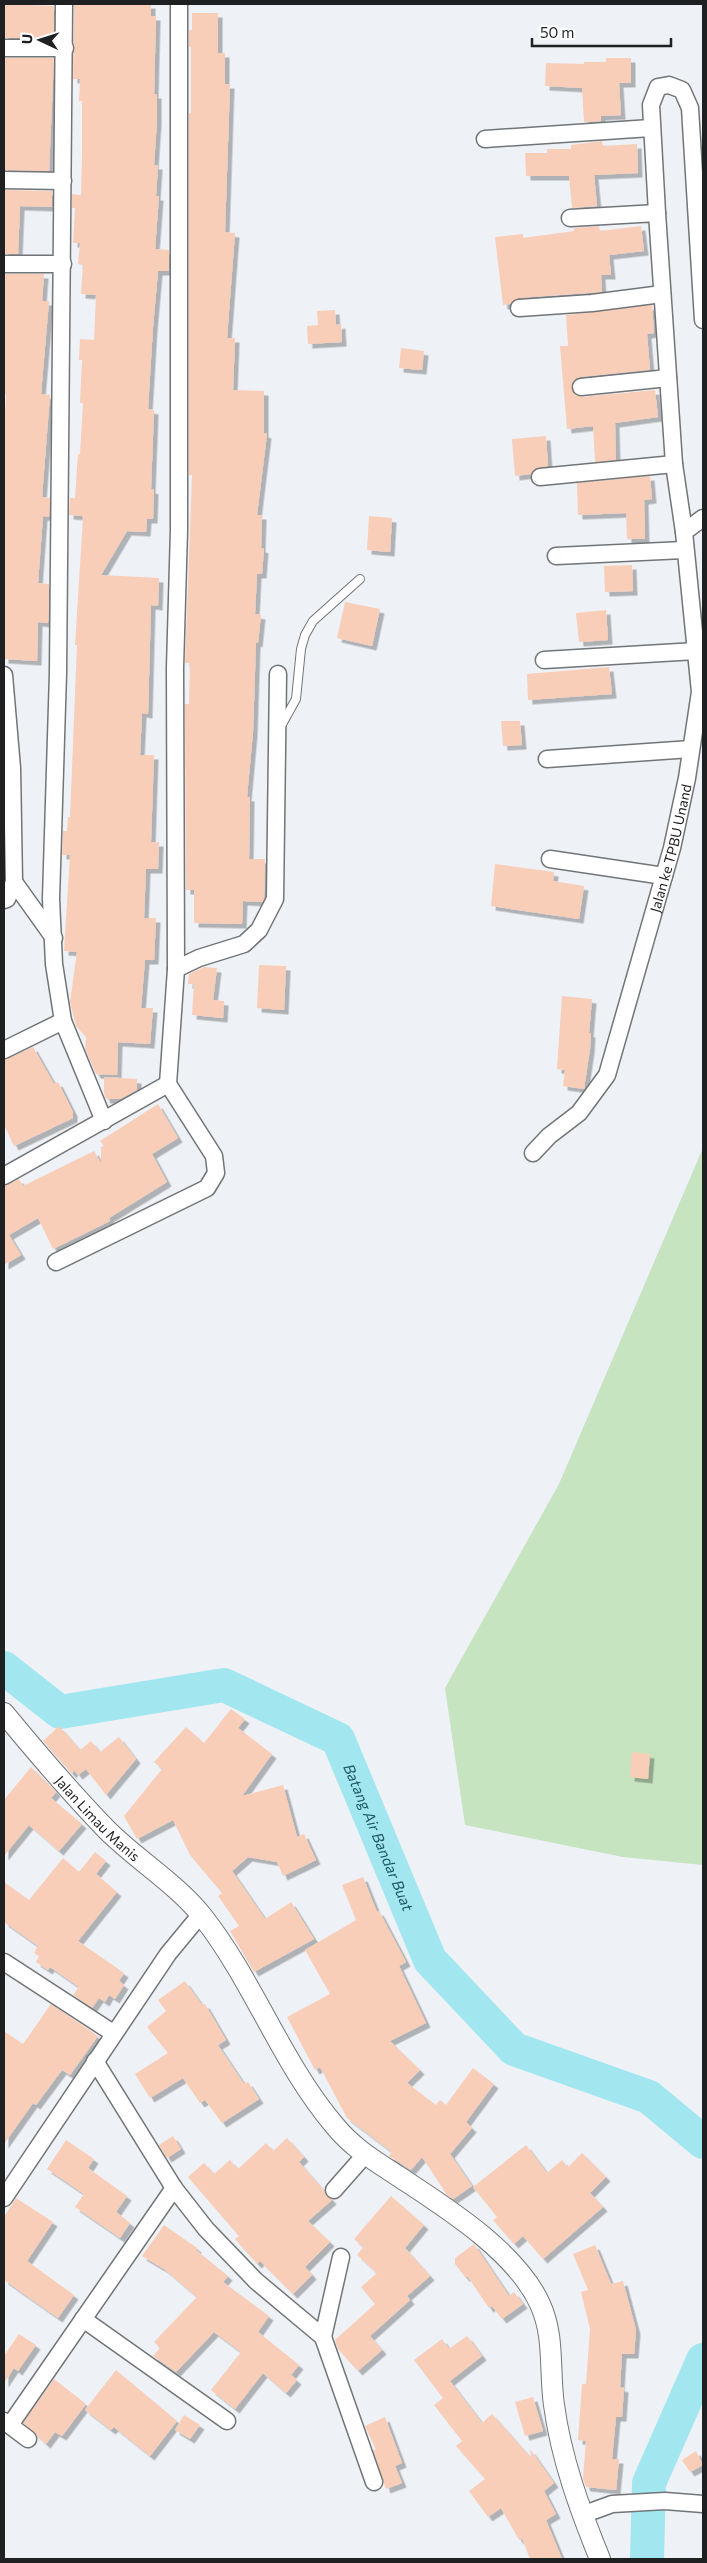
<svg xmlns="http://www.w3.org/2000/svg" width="707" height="2563" font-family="Commissioner,sans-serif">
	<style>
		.green { fill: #c6e4c0 }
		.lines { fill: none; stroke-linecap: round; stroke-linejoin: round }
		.river { stroke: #a2e7f0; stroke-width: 34 }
		.building { fill: #f9ceb9; filter: url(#shadow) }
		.service-casing { stroke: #717578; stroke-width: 10 }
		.minor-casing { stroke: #717578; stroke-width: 19 }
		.tertiary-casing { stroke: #717578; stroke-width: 22 }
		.service { stroke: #fff; stroke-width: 8 }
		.minor { stroke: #fff; stroke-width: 16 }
		.tertiary { stroke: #fff; stroke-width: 20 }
		.labels { text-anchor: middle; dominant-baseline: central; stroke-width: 4; stroke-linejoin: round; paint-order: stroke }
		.street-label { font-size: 14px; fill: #1f2021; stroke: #fdfeff }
		.water-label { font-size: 15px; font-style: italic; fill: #1f5960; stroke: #fdfeff }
	</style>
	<defs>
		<filter id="shadow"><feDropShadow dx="4.5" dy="4.5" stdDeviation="0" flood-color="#0004"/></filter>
	</defs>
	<rect width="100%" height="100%" fill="#eef1f5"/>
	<path class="green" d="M703,1148V1865L623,1857L465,1825L445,1688L559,1484Z"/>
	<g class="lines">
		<g class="river">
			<path id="s1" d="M4,1668L60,1712L224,1685L338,1739L430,1960L514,2049L649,2097L703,2142"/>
			<path d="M647,2559L649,2483L703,2360"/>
		</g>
	</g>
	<path class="building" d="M4,4L54,6V38H4Z
		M74,4H151V16H156L154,94H157V121L154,165H158L156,196H159L155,249L169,250V271H158L153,327L148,409L154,410L151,489L154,490L153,519H147L146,532L127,531L101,575L159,578L158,606L151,605L148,714L142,713L140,755H154L151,842H159L158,869H146L144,918H156L154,960H145L141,1008H153L150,1044L118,1042L117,1075L96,1074L85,1049L86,1037L76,1026L70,1002L77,952L64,951L70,855H62L63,831H67L68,817H70L77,645H75L83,518L82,516L69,515L70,498H75L78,454H80L83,403H80L82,360H79L80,339L94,340L96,295L81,294L83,265L78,264L80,243H73L75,208H72V194L81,195L82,156V101H79L80,79H73Z
		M192,13H218V53H225V84H230L225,232L235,233L227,338H235L233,390L264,391V433L267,434L257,515H262L261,548L264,549L262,574H257L255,614L261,615L258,643L256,642L253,732L247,797H250L249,859H265L264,899L262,902L243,901L242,924L194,923V890H186L185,708V704H189L190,663H185L192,475H189V113H191V47H189V30H192Z
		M4,58H54L49,171L4,170Z
		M606,58H631V83H619L621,115L601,116V121L584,122L582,88L545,86L546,63L584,64V62H606Z
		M602,141L603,146L637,144L638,173L594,175L597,206L572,208L569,176H526L525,153H547V149H571V145Z
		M4,190L52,191V207L20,206L18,254H4Z
		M599,226L600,231L641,226L644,251L609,255L611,275H601L602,292L518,298L510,304L503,305L495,237L523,234V238L574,231V228Z
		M4,274H44L42,301H49L41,394L50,395L42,497L50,498L49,517L43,516L38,583L49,584V611L48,623L38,622L37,661L4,659V431L6,394H4Z
		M652,305L654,333L647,334L650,370L580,377L572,383L573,392L582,397L655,390L658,417L615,423L616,460L595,462L593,426L567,429L560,346H568L566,315Z
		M335,310L336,325L341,324L342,342L308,344L307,326L318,325L317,311Z
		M401,348L424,351L422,370L399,368Z
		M546,436L548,466L535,469L531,474L515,476L512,439Z
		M650,476L652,499L644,500L645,539H627L626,513L578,515L577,483Z
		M369,516L392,518L390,552L367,550Z
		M632,565L633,591L605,592L604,566Z
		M345,602L380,609L372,646L337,638Z
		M606,610L608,640L579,642L576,613Z
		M609,667L612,694L528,700L527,674Z
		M501,721H520L522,745L503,746Z
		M495,864L554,872L553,881L584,886L579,919L491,906Z
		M259,965L286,966L284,1010L257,1008Z
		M204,967L217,968L213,1000L224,1001L223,1018L192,1015L194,984H188L189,974Z
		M562,996L592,999L589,1033H591L590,1049L584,1089L563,1086L565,1070L557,1069Z
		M33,1047L54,1084L58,1082L73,1112V1118L14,1146L4,1125V1060Z
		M104,1077L137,1079V1090L120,1099H106L104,1094Z
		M158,1104L178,1138L152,1154L167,1182L109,1218L110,1221L53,1249L38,1218L9,1235L21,1255L4,1265V1186L19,1179L23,1186L94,1151L101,1163V1147L104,1146L100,1141Z
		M231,1709L245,1719L238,1728L272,1754L242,1796L283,1785L297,1837L304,1834L316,1860L283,1876L277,1862L248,1857L232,1871L265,1919L291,1902L314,1939L254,1972L230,1931L239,1926L218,1896L222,1893L190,1855L173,1820L137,1839L124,1816L162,1769L154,1762L186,1727L204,1743Z
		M59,1726L80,1750L91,1741L100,1752L119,1737L136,1759L106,1795L86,1769L78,1775L74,1770L72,1774L43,1741Z
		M632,1752L650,1754L648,1779L630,1777Z
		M31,1767L56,1792L51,1798L82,1824L59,1851L29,1825L4,1856V1800Z
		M95,1852L106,1861L96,1874L117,1892L78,1941L124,1973L119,1981L124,1985L115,1999L109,1995L105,2002L99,1998L92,2008L73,1995L79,1987L50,1967L48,1970L36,1962L39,1956L34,1953L38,1946L4,1922V1882L29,1900L63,1858L79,1872Z
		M363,1877L377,1912L379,1911L406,1962L399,1966L426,2023L390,2041L420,2070L407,2083L436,2105L440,2100L446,2105L473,2068L494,2084L466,2122L472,2128L450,2154L472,2186L453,2199L447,2195L422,2157L411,2170L389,2156L392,2152L347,2118L320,2067L315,2070L287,2017L330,1994L305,1950L356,1920L342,1885Z
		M185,1981L202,2005L205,2004L226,2040L218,2045L244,2084L248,2082L259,2099L222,2123L205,2100L200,2103L183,2078L150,2098L135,2074L168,2053L147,2027L166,2011L158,2000Z
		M51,2004L98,2036L70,2075L62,2070L36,2105L33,2103L4,2144V2031L23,2044Z
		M173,2136L181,2149L167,2158L159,2145Z
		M287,2138L304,2157L299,2162L332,2200L308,2221L330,2242L305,2267L312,2275L293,2294L260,2261L257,2264L235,2239L239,2236L188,2177L204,2163L214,2174L230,2160L238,2169L266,2143L273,2151Z
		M66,2140L94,2159L88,2168L127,2196L116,2212L130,2223L120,2238L75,2207L84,2194L47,2169Z
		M526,2145L547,2173L562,2160L568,2167L582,2153L606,2177L590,2193L603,2207L543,2259L523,2236L514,2244L493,2220L497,2217L473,2187Z
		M391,2196L424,2225L405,2248L430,2276L407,2296L410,2300L370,2336L382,2350L358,2371L338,2349L335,2340L375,2304L361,2287L377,2273L357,2255L363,2247L354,2239Z
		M16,2198L53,2222L27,2261L74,2295L58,2318L4,2280V2217Z
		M164,2225L197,2248L196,2250L228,2276L223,2282L269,2316L258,2332L299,2365L291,2375L297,2380L286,2393L263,2373L235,2409L211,2390L241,2352L214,2332L176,2372L153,2356L160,2348L154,2342L197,2297L164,2269L142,2256Z
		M474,2244L509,2296L514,2292L523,2304L502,2319L492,2306L489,2308L468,2277H465L455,2264V2258Z
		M595,2245L611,2284L623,2281L636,2330L634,2354H622L620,2387L624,2388L622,2417H616L612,2459H619L616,2490L586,2487L583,2478L586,2441L578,2440L582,2384H586L590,2329L581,2292L588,2290L573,2254Z
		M19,2334L36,2345L18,2371L14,2368L4,2383V2356Z
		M467,2336L482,2356L450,2381L482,2423L492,2414L531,2458L530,2449L554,2483L544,2491L556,2514L546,2520L562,2559H530L522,2538L519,2540L501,2508L488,2517L469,2491L485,2479L456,2446L462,2441L434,2405L443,2398L414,2360L442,2339L449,2349Z
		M116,2370L177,2421L150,2456L114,2427L111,2430L85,2410Z
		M54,2379L86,2404L62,2436L55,2432L46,2444L23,2423Z
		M533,2397L543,2431L525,2436L515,2402Z
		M184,2415L200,2425L190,2439L175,2430Z
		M385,2417L402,2463L395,2466L402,2483L386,2489L373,2450H376L365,2426Z
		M696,2451L703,2465L690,2472L682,2460Z"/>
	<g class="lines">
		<g class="service-casing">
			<path id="service" d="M281,726L296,699L301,649L305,635L313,621L360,579"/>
		</g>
		<g class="minor-casing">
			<g id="minor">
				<path d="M64,4L58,673L51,899L54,964L63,1021L104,1121"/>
				<path d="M4,48H65"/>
				<path d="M485,139L651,128"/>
				<path d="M4,180L63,181"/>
				<path d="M657,213L651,105L658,87L669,85L682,90L690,108L703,320"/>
				<path d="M570,218L657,213L674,464L684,532"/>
				<path d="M4,264H63"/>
				<path d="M519,308L592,303L662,294"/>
				<path d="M581,387L668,378"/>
				<path d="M540,477L674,464"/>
				<path d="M556,556L684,550"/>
				<path d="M544,660L696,651"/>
				<path d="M4,675L12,768L14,882L7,899L4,900"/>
				<path d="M547,759L691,749"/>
				<path d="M550,859L664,876"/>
				<path d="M14,882L54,938"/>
				<path d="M176,969L199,958L244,944L259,930L275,899L278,674"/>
				<path d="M4,1050L63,1021"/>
				<path id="s2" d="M533,1153L549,1136L579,1113L607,1075L672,848L687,778L700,692L684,532L703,518"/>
				<path d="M4,1176L168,1084L176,969L175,667L179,530V4"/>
				<path d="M56,1262L207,1188L216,1173L214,1156L168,1084"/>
				<path d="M4,1962L113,2033"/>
				<path d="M95,2061L174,2188L206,2229L256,2281L323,2337L374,2482"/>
				<path d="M334,2190L364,2156"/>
				<path d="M4,2198L168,1954L201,1914"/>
				<path d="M83,2319L227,2421"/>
				<path d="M323,2337L341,2257"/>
				<path d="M4,2421L28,2439"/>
				<path d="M10,2425L174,2188"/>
				<path d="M582,2515L612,2504L665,2501L703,2504"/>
			</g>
		</g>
		<g class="tertiary-casing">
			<g id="tertiary">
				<path id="s3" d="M4,1713C37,1753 71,1793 107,1830C137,1860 177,1884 203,1917C254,1982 282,2064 335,2126C353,2148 375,2161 398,2176C445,2207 516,2251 540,2304C555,2336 549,2371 554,2405C561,2458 580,2510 600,2559"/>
			</g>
		</g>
		<use href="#service" class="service"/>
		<use href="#minor" class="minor"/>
		<use href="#tertiary" class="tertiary"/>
	</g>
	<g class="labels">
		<g class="street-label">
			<text stroke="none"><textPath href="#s2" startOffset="344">Jalan ke TPBU Unand</textPath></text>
			<text stroke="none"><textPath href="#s3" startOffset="141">Jalan Limau Manis</textPath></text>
		</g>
		<g class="water-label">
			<text stroke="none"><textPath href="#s1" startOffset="470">Batang Air Bandar Buat</textPath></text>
		</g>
	</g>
	<rect width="707" height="2563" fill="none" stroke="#1f2021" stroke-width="10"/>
	<g transform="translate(40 40) rotate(274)" stroke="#fdfeff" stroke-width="4" paint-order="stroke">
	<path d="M0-4L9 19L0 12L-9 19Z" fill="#1f2021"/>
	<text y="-8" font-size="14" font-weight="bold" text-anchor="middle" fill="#1f2021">U</text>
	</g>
	<path d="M532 38v8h139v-8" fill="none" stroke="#1f2021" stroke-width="2.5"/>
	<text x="540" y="38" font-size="15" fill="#1f2021" stroke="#fdfeff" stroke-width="4" paint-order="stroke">50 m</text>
</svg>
